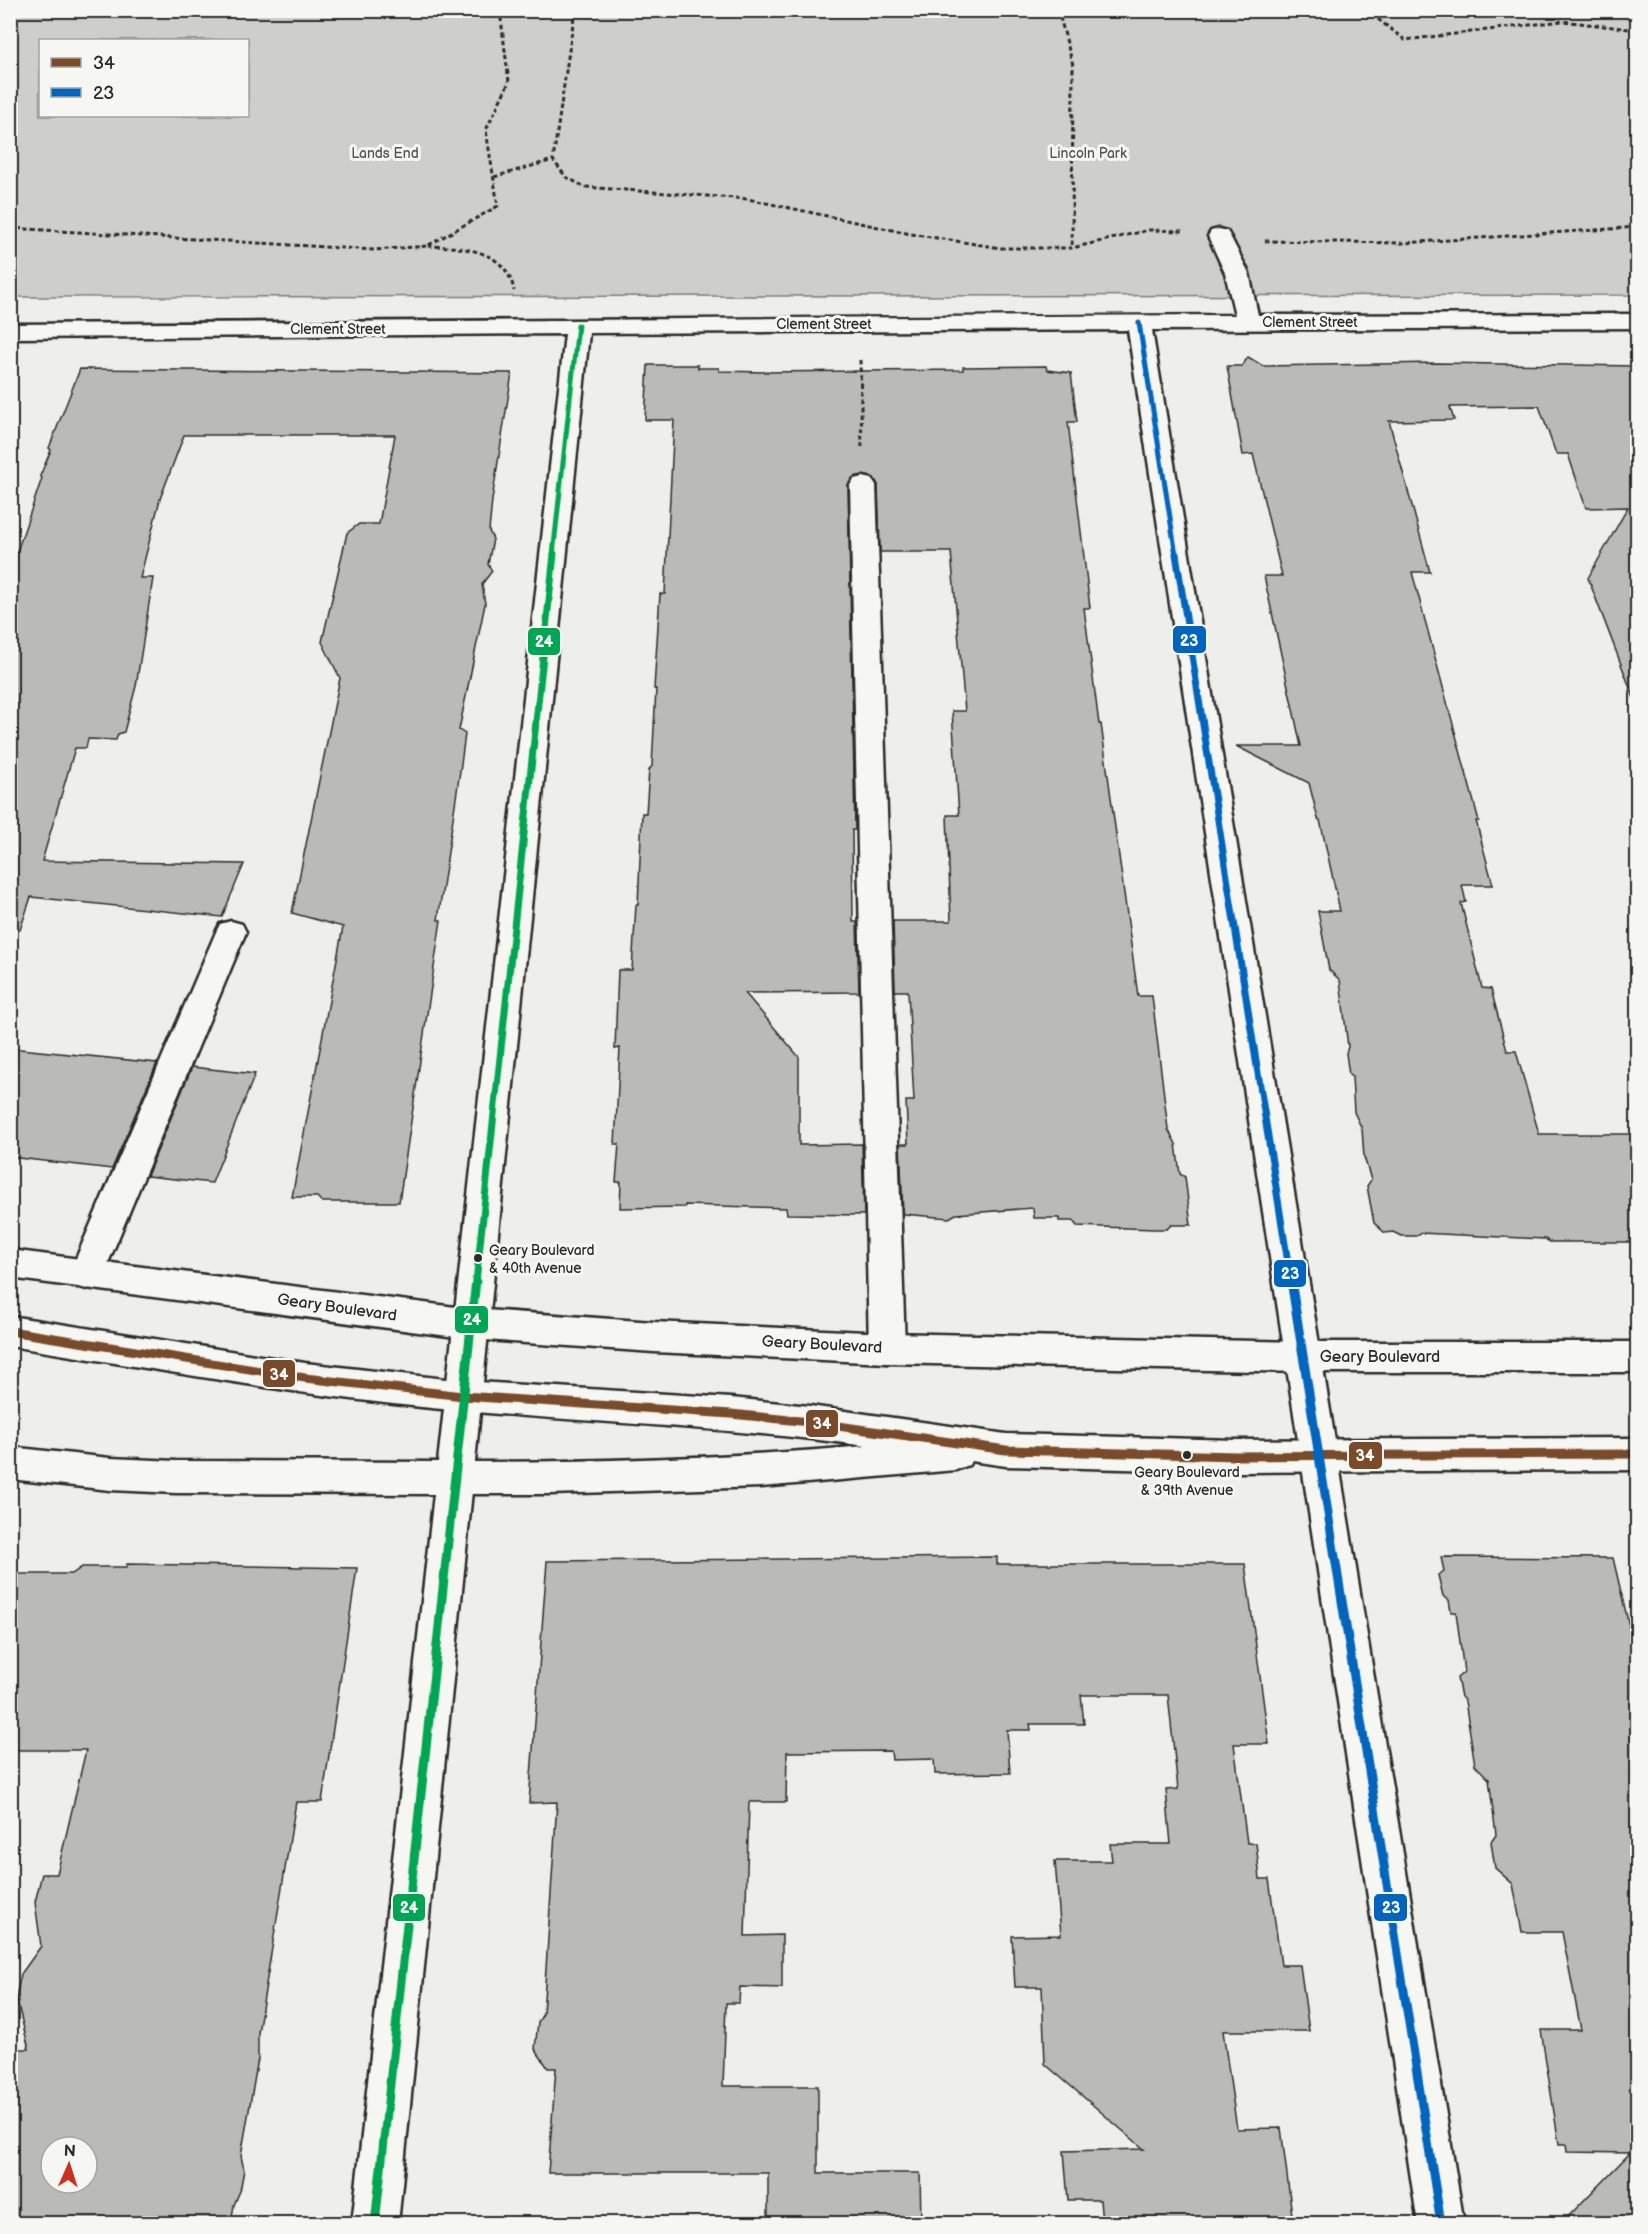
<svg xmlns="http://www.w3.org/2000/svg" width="1648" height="2234" font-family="'Balsamiq Sans',sans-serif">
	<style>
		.green { fill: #cececa; stroke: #7c7c7a; stroke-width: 1.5; fill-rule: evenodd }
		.building { fill: #babab7; stroke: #2b2b2b; stroke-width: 1.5; fill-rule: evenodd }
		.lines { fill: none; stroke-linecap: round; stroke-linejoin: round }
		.minor-casing { stroke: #2b2b2b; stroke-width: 5 }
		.major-casing { stroke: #2b2b2b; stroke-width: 5 }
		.path { stroke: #2b2b2b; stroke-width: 3; stroke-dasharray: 4.5 3; stroke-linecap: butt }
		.minor { fill: #f6f6f2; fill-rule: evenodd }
		.major { fill: #f6f6f2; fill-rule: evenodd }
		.bus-1-casing { stroke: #f6f6f2; stroke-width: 14 }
		.bus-2-far2-casing { stroke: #f6f6f2; stroke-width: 8 }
		.bus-2-far1-casing { stroke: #f6f6f2; stroke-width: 11 }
		.bus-2-casing { stroke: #f6f6f2; stroke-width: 14 }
		.bus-3-far2-casing { stroke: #f6f6f2; stroke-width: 8 }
		.bus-3-far1-casing { stroke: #f6f6f2; stroke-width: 11 }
		.bus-3-casing { stroke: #f6f6f2; stroke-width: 14 }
		.bus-1 { stroke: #7a4b2a; stroke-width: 9 }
		.bus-2-far2 { stroke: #0065bd; stroke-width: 5 }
		.bus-2-far1 { stroke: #0065bd; stroke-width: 7 }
		.bus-2 { stroke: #0065bd; stroke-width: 9 }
		.bus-3-far2 { stroke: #00a651; stroke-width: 5 }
		.bus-3-far1 { stroke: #00a651; stroke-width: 7 }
		.bus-3 { stroke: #00a651; stroke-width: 9 }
		.bus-dot { fill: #2b2b2b; stroke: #f6f6f2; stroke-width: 2 }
		.labels { text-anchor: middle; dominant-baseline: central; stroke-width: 6; stroke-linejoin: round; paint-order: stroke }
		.far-park-label { font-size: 14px; fill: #545453; stroke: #f6f6f2 }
		.far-street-label { font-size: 14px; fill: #2b2b2b; stroke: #f6f6f2 }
		.bus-label { font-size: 14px; fill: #2b2b2b; stroke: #f6f6f2; text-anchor: start }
		.street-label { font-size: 16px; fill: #2b2b2b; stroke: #f6f6f2 }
		.line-badge { stroke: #f6f6f2; stroke-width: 2 }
		.badge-label { font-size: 16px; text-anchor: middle; font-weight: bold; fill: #fff }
	</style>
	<rect width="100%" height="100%" fill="#eeeeea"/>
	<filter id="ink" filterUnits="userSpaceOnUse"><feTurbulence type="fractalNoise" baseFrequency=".0167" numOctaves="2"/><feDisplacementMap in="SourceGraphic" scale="12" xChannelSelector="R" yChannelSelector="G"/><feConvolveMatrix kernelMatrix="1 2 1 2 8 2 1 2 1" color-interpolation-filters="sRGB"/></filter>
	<g filter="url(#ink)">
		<path class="green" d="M10,11H1637V295L11,297ZM40,40H248V116H40Z"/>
		<path class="building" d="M1248,357L1263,366L1437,363L1638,366V697L1634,698L1588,578L1628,507L1586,508L1568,454H1556L1539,406L1450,407L1454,420L1389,421L1430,572H1412L1479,821H1476L1493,885H1462L1466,902L1461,903L1482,988L1491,989L1507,1051H1516L1539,1134H1638V1242H1550L1545,1239L1420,1233L1416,1236H1401L1393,1232L1385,1233L1374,1223L1367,1186L1371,1180L1364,1157L1362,1129L1354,1112L1352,1077L1349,1075L1346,1053L1348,1047L1340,980L1329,970L1318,911H1340L1320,820L1318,819L1309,783L1236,746H1301L1264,576H1282L1253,454L1243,455L1227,366H1242Z
			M648,365H698V368H719V371L764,372L963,370V367L1046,366L1047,370L1071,373L1077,422H1068L1090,608H1084L1099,724H1101L1138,996H1152L1168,1129L1176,1144L1180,1174L1185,1177L1191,1225H1171L1167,1229H1153L1077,1226L1073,1221H1059V1218H1034L1033,1208L956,1214L949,1218L903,1214L900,1144H908L906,1101H914L908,991H895L893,921H951L947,815H959L952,711H965L951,552H880L878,485L874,478L863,475L854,477L848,485L855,830H852L853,922H857L859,992L745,993L799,1057V1145L862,1144L864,1215L787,1214L786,1208L685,1205V1207L620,1208L621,1182H616L619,1144H615L620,1048L615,1049L618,970H632L636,905H638L642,813H646L649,770L652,766L656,689H654L660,594H665L674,420H645Z
			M80,369L512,373L492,500L489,531L493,539L488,564L492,571L482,584L485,604L459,730L465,734L461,764L438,920H441L399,1202H322L317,1197H292L343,927L292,913L340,678L322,642L347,533L359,524H379L395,435H184L160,499L140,578H153L136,686L124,732L118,734L116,740L88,739L86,748H75L42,861L244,864L222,917L31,897L20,930L10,929V572L42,478L40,476L51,450L49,448Z
			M10,1048L157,1063L112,1169L10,1157Z
			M192,1067L255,1074L212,1183L147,1176Z
			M997,1557V1564H1245L1269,1744H1234L1247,1843H1256L1260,1879H1269L1281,1965H1300L1309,2031H1223L1237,2129L1281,2128L1293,2223H1102L1100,2200H1068L1064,2151L1144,2149L1045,2064L1042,1987H1015L1012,1936L1061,1935L1055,1861H1112L1110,1844H1171L1166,1790L1178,1789L1168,1695H1081L1084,1724H1030L1031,1730H1007L1010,1773L935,1774L934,1759L892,1760L891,1751L787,1752L786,1802H749L745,1936L782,1935V1988L740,1987L739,2003H726L723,2086H818V2173H920L921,2223H768V2173H548L556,2068H548L535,2049L538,2022L543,2014L557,1802L529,1803L547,1561Z
			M1441,1557L1613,1558L1638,1664V2223H1562L1630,2153L1567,2152L1566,2144H1559L1541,2030H1581L1562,1932H1522L1513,1884L1495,1868L1491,1842L1496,1835L1489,1779L1475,1765L1465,1701L1461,1697L1457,1678L1464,1672L1456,1612H1451L1449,1600L1443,1596L1438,1575L1444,1571Z
			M127,1564L357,1568L322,1802H296L258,2033V2059L241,2156L244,2170L240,2191L234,2205L231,2223H10V2049H29L16,1997L21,1974L41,1946L35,1902L42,1874H57L86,1750H10V1574H72L82,1567H126ZM51,2147H87V2183H51Z"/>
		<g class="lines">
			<g class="minor-casing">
				<path id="minor" d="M1219,229L1227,231L1230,236L1249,273L1258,315L1638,314V328L1152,330L1464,2224H1418L1128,330L589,333L398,2224H352L434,1494L176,1493L110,1490L10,1479V1447L110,1458L176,1461L438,1462L565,334L10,338V324C419,322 826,317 1235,315L1225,273L1208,236L1211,231Z
					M863,477L872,479L876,485L905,1348L900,1359L887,1363L874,1359L869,1348L850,485L854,479Z
					M231,921L242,924L246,932L103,1275L98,1285L86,1289L74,1285L69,1275L216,932L220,924Z"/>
			</g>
			<g class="major-casing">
				<path id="major" d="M10,1250L471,1309L654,1322L887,1333L1303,1342H1638V1372H1303L887,1363L654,1352L471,1339L10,1278Z
					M10,1316L305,1363L463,1381L731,1398L810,1406L1006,1434L1236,1440L1638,1438V1470L1236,1472L1006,1466L971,1461L969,1465L956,1470L761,1487L550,1494H455L442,1489L436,1478L442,1467L455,1462C592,1462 729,1458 866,1446C733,1427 598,1423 464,1411C312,1398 161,1370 10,1346Z"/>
			</g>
			<path class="path" d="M575,10L553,160L566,177L585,187L748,199L911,234L1001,248H1072L1149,230L1183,231
				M1058,10L1073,65L1072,248
				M1366,10L1405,40L1562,21L1638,30
				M494,177L553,160
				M10,228L375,250L427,246L498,206L486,130L509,82L501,19L506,10
				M1265,241L1405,243L1638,227
				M428,246C462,247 507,249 514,291
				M860,360L862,449"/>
			<use href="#minor" class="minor"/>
			<use href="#major" class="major"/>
			<g class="bus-1-casing">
				<path id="bus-1" d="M10,1331L305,1378L463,1396L731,1414L810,1422L1006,1450L1236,1456L1638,1454"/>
			</g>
			<g class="bus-2-far2-casing">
				<path id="bus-2-far2" d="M1139,323L1176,555"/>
			</g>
			<g class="bus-2-far1-casing">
				<path id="bus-2-far1" d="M1176,554L1291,1282"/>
			</g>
			<g class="bus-2-casing">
				<path id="bus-2" d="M1291,1280L1441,2224"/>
			</g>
			<g class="bus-3-far2-casing">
				<path id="bus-3-far2" d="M553,555L578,325"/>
			</g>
			<g class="bus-3-far1-casing">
				<path id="bus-3-far1" d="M476,1282L554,554"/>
			</g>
			<g class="bus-3-casing">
				<path id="bus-3" d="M375,2224L476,1280"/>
			</g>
			<use href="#bus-1" class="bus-1"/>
			<use href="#bus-2-far2" class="bus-2-far2"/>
			<use href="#bus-2-far1" class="bus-2-far1"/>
			<use href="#bus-2" class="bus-2"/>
			<use href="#bus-3-far2" class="bus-3-far2"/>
			<use href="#bus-3-far1" class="bus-3-far1"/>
			<use href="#bus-3" class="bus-3"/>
		</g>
	</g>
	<g class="bus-dot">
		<circle cx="478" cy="1258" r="5"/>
		<circle cx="1187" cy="1455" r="5"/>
	</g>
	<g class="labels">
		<g class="far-park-label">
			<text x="385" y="153">Lands End</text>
			<text x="1088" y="153">Lincoln Park</text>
		</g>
		<g class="far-street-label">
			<text x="1310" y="322">Clement Street</text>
			<text x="824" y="324">Clement Street</text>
			<text x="338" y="329">Clement Street</text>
		</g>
		<g class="bus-label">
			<text x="489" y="1250">Geary Boulevard<tspan x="489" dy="18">&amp; 40th Avenue</tspan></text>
			<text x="1187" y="1472" text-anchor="middle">Geary Boulevard<tspan x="1187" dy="18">&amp; 39th Avenue</tspan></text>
		</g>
		<g class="street-label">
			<text transform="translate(337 1308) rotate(8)">Geary Boulevard</text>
			<text transform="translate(822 1345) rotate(3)">Geary Boulevard</text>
			<text x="1380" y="1357">Geary Boulevard</text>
		</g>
	</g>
	<g class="line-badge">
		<rect x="1172" y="625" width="35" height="29" rx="6" fill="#0065bd"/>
		<rect x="527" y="627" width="34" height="29" rx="6" fill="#00a651"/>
		<rect x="1273" y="1259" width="34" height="29" rx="6" fill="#0065bd"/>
		<rect x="454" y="1305" width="35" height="29" rx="6" fill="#00a651"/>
		<rect x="262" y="1359" width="34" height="29" rx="6" fill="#7a4b2a"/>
		<rect x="805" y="1409" width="34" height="29" rx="6" fill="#7a4b2a"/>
		<rect x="1348" y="1441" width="35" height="29" rx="6" fill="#7a4b2a"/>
		<rect x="1373" y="1893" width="35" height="29" rx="6" fill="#0065bd"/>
		<rect x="392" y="1893" width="34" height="29" rx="6" fill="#00a651"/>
	</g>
	<g class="badge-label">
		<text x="1189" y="646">23</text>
		<text x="544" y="647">24</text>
		<text x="1290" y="1279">23</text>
		<text x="472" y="1325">24</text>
		<text x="279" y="1380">34</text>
		<text x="822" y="1429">34</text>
		<text x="1365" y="1461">34</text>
		<text x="1391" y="1913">23</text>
		<text x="409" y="1913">24</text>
	</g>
	<rect width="1648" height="2234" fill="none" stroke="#f6f6f2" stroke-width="36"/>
	<rect x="18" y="18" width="1612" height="2198" fill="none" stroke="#2b2b2b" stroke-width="2" filter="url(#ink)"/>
	<rect x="39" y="39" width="210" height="78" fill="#f6f6f2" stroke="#a5a5a2" stroke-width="1.5"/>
	<rect x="51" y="58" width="30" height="9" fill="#7a4b2a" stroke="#a5a5a2" stroke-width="1.5"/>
	<text x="93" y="69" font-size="18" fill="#2b2b2b">34</text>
	<rect x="51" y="88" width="30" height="9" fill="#0065bd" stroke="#a5a5a2" stroke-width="1.5"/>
	<text x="93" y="99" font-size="18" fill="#2b2b2b">23</text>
	<g transform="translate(69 2165) rotate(3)"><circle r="28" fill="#f6f6f2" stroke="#a5a5a2" stroke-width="1.5"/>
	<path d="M0-4.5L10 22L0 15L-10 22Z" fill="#c8321e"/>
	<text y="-9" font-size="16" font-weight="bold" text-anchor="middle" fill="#2b2b2b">N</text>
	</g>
</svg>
